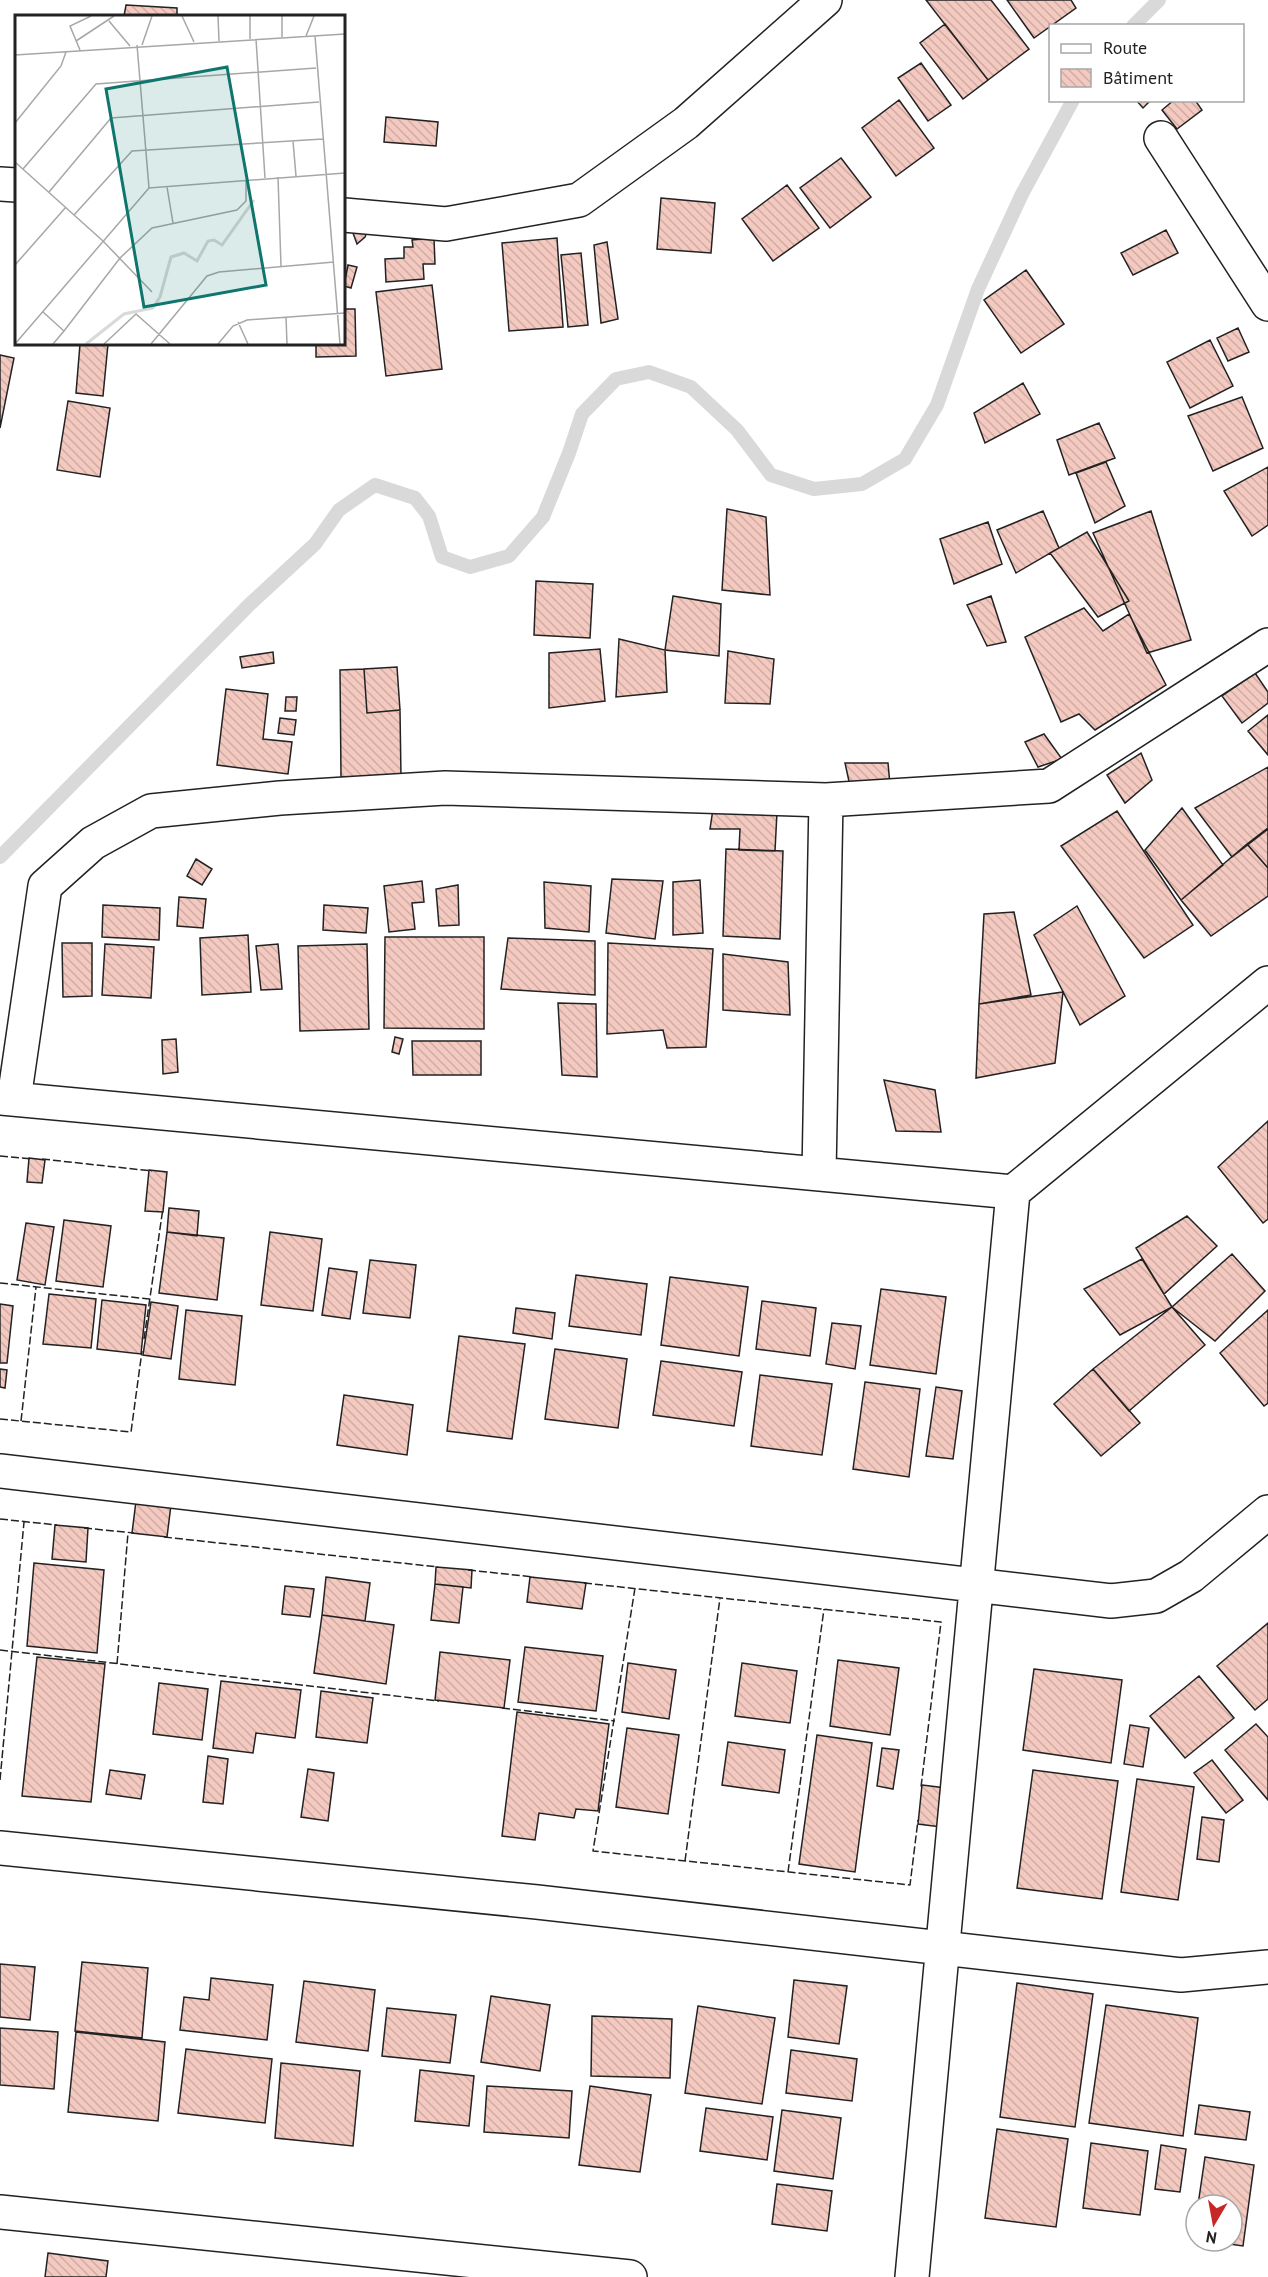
<svg xmlns="http://www.w3.org/2000/svg" width="1268" height="2277" font-family="'PT Sans',sans-serif">
	<style>
		.lines { fill: none; stroke-linecap: round; stroke-linejoin: round }
		.stream { stroke: #d9d9d9; stroke-width: 14 }
		.building { fill: url(#building-back-hatch); stroke: #222; stroke-width: 1.5 }
		.minor-casing { stroke: #222; stroke-width: 36 }
		.minor { stroke: #fff; stroke-width: 33 }
		.fence { stroke: #222; stroke-width: 1.5; stroke-dasharray: 8 3; stroke-linecap: butt }
		.inset-river { fill: none; stroke: #d9d9d9; stroke-width: 3 }
		.inset-road { fill: none; stroke: #a7a7a7; stroke-width: 1.5 }
		.view { fill: #0f766e; fill-opacity: 0.15; stroke: #0f766e; stroke-width: 3 }
		.inset-edge { fill: none; stroke: #222; stroke-width: 3 }
	</style>
	<defs>
		<pattern id="building-back-hatch" width="6" height="6" patternUnits="userSpaceOnUse" patternTransform="scale(1.5)"><rect width="6" height="6" fill="#f3c9c0"/><path d="M-1 5l2 2M0 0l6 6M5-1l2 2" fill="none" stroke="#d0aca5"/></pattern>
	</defs>
	<rect width="100%" height="100%" fill="#fff"/>
	<g class="lines">
		<path class="stream" d="M1133,26L1159,0
			M0,857L250,604L315,544L339,510L375,485L415,498L429,516L442,557L470,567L509,556L543,517L569,453L582,414L616,379L649,372L691,387L737,430L771,475L814,489L862,484L905,459L937,405L978,289L1022,194L1073,100"/>
	</g>
	<path class="building" d="M926,0H991L1029,49L988,80Z
		M1007,0H1071L1076,8L1034,38Z
		M126,5L177,8V16H124Z
		M945,24L988,80L963,99L920,43Z
		M921,63L951,105L928,121L898,78Z
		M899,100L934,148L896,176L862,128Z
		M1136,100H1151L1143,108Z
		M1174,100H1195L1202,110L1177,129L1162,110Z
		M386,117L438,122L436,146L384,142Z
		M841,158L871,197L830,228L800,188Z
		M787,185L819,228L773,261L742,219Z
		M661,198L715,203L711,253L657,249Z
		M360,216L371,222L365,237L357,244L353,233Z
		M1166,230L1178,253L1133,275L1121,253Z
		M434,238L435,264H423L424,279L386,282L385,259L404,258V247H413L412,240Z
		M557,238L563,327L509,331L502,243Z
		M607,242L618,319L601,323L594,245Z
		M581,253L588,325L568,327L561,255Z
		M348,265L357,267L351,288L344,286Z
		M1026,270L1064,324L1021,353L984,300Z
		M432,285L442,369L386,376L376,292Z
		M344,309H355L356,356L316,357V344H344Z
		M1238,328L1249,352L1228,361L1217,338Z
		M1210,340L1233,386L1190,408L1167,362Z
		M80,344H108L103,396L76,393Z
		M0,355L14,358L0,428Z
		M1023,383L1040,414L985,443L974,413Z
		M1242,397L1263,448L1213,471L1188,416Z
		M68,401L110,408L100,477L57,470Z
		M1099,423L1115,458L1069,475L1057,440Z
		M1106,462L1125,506L1095,523L1076,473Z
		M1268,467V525L1252,536L1224,491Z
		M727,509L766,517L770,595L722,590Z
		M1043,511L1059,548L1016,573L997,530Z
		M1151,511L1191,640L1147,653L1093,533Z
		M988,522L1002,564L954,584L940,539Z
		M1087,532L1129,601L1098,617L1050,553Z
		M536,581L593,584L590,638L534,635Z
		M673,596L721,604L719,656L665,650Z
		M991,596L1006,642L987,646L967,605Z
		M1084,608L1103,631L1129,614L1166,685L1095,730L1079,714L1061,722L1025,637Z
		M619,639L665,650L667,692L616,697Z
		M600,649L605,701L549,708V653Z
		M728,651L774,659L770,704L725,703Z
		M273,652L274,663L242,668L240,657Z
		M397,667L400,710L367,713L364,669Z
		M364,669L367,713L400,710L401,777H341L340,670Z
		M1255,673L1268,692V703L1242,723L1222,696Z
		M226,689L268,694L263,739L292,742L288,774L217,765Z
		M286,697H297L296,711H285Z
		M1268,715V755L1248,731Z
		M280,718L296,720L294,735L278,733Z
		M1044,734L1062,759L1038,767L1025,742Z
		M1141,753L1152,780L1125,803L1107,775Z
		M845,763H888L890,785L850,786Z
		M1268,767V829L1232,857L1195,808Z
		M1182,808L1223,865L1181,900L1145,850Z
		M713,809L777,812L775,851L739,850L740,829H710Z
		M1117,811L1193,925L1144,958L1061,846Z
		M1268,828V868L1247,844Z
		M1247,844L1268,868V896L1211,936L1181,900Z
		M726,849L783,851L780,939L723,936Z
		M196,859L212,869L202,885L187,876Z
		M612,879L663,881L655,939L606,933Z
		M700,880L703,933L673,935V882Z
		M422,881L424,902L412,903L415,929L389,932L384,886Z
		M544,882L591,886L589,932L545,928Z
		M458,885L459,925L439,926L436,889Z
		M179,897L206,899L203,928L177,926Z
		M103,905L160,908L159,940L102,937Z
		M324,905L368,908L366,933L323,930Z
		M1077,906L1125,996L1080,1025L1034,935Z
		M1014,912L1031,995L979,1004L984,914Z
		M248,935L251,992L202,995L200,938Z
		M385,937H484V1029L384,1028Z
		M508,938L595,941V995L501,989Z
		M62,943H92V996L63,997Z
		M608,943L713,949L706,1047L667,1048L663,1030L607,1034Z
		M105,944L154,947L151,998L102,995Z
		M278,944L282,989L261,990L256,946Z
		M367,944L369,1029L300,1031L298,946Z
		M723,954L788,962L790,1015L723,1010Z
		M1063,992L1055,1063L976,1078L979,1004Z
		M558,1003L596,1004L597,1077L562,1075Z
		M395,1037L403,1039L399,1054L392,1052Z
		M176,1039L178,1072L163,1074L162,1040Z
		M412,1041H481V1075H413Z
		M884,1080L935,1090L941,1132L896,1131Z
		M1268,1121V1219L1263,1223L1218,1167Z
		M29,1158L45,1160L42,1183L27,1182Z
		M149,1170L167,1172L163,1212L145,1211Z
		M169,1208L199,1211L197,1236L167,1232Z
		M1187,1216L1217,1246L1164,1294L1136,1248Z
		M64,1220L111,1226L103,1287L56,1281Z
		M26,1223L54,1227L45,1285L17,1280Z
		M167,1232L224,1238L217,1300L159,1293Z
		M270,1232L322,1239L313,1311L261,1305Z
		M1232,1254L1265,1291L1215,1341L1172,1307Z
		M1142,1259L1172,1307L1120,1335L1084,1289Z
		M370,1260L416,1265L410,1318L363,1313Z
		M329,1268L357,1272L350,1319L322,1315Z
		M576,1275L647,1284L641,1335L569,1326Z
		M670,1277L748,1287L739,1356L661,1345Z
		M881,1289L946,1297L936,1374L870,1365Z
		M49,1294L96,1299L91,1348L43,1344Z
		M102,1300L146,1305L141,1354L97,1349Z
		M762,1301L816,1308L810,1356L756,1349Z
		M151,1302L178,1306L171,1359L143,1355Z
		M0,1304L13,1306L7,1363H0Z
		M1172,1307L1205,1345L1129,1411L1093,1369Z
		M516,1308L555,1313L552,1339L513,1333Z
		M186,1310L242,1316L235,1385L179,1379Z
		M1268,1310V1403L1264,1406L1220,1353Z
		M832,1323L861,1326L855,1369L826,1364Z
		M459,1336L525,1344L512,1439L447,1431Z
		M555,1349L627,1359L618,1428L545,1419Z
		M661,1361L742,1372L734,1426L653,1415Z
		M0,1369L7,1370L5,1388L0,1387Z
		M1093,1369L1140,1423L1101,1456L1054,1404Z
		M760,1375L832,1384L822,1455L751,1446Z
		M865,1382L920,1389L909,1477L853,1469Z
		M936,1387L962,1391L953,1459L926,1456Z
		M344,1395L413,1405L407,1455L337,1445Z
		M136,1501L171,1505L167,1537L132,1533Z
		M55,1525L88,1528L86,1562L52,1559Z
		M34,1563L104,1570L97,1653L27,1646Z
		M436,1567L472,1570L471,1588L435,1584Z
		M326,1577L370,1583L365,1621L322,1615Z
		M530,1577L586,1583L582,1609L527,1602Z
		M435,1584L463,1587L459,1623L431,1620Z
		M285,1586L314,1589L310,1617L282,1614Z
		M322,1615L394,1625L386,1684L314,1673Z
		M1268,1623V1699L1255,1710L1217,1666Z
		M525,1647L603,1656L596,1711L518,1702Z
		M440,1652L510,1660L504,1708L435,1700Z
		M37,1657L105,1664L91,1802L22,1796Z
		M838,1660L899,1668L890,1735L830,1726Z
		M628,1663L676,1670L669,1719L622,1712Z
		M742,1663L797,1671L790,1723L735,1716Z
		M1034,1669L1122,1680L1111,1763L1023,1750Z
		M1199,1676L1234,1718L1185,1758L1150,1716Z
		M221,1681L301,1690L295,1738L256,1733L253,1753L213,1748Z
		M159,1683L208,1689L202,1740L153,1734Z
		M321,1691L373,1698L367,1743L316,1737Z
		M517,1712L609,1724L598,1811L576,1809L574,1818L539,1813L535,1840L502,1836Z
		M1256,1724L1268,1737V1800L1225,1750Z
		M1130,1725L1149,1728L1143,1767L1124,1764Z
		M627,1728L679,1735L668,1814L616,1807Z
		M817,1735L872,1743L855,1872L799,1864Z
		M728,1742L785,1750L779,1793L722,1785Z
		M882,1748L899,1750L893,1789L877,1786Z
		M208,1756L228,1759L223,1804L203,1802Z
		M1212,1760L1243,1800L1226,1813L1194,1773Z
		M308,1769L334,1773L328,1821L301,1817Z
		M110,1770L145,1775L141,1799L106,1794Z
		M1033,1770L1118,1781L1102,1899L1017,1888Z
		M1137,1779L1194,1787L1178,1900L1121,1892Z
		M922,1785L946,1788L941,1827L918,1824Z
		M1202,1817L1224,1820L1219,1862L1197,1859Z
		M82,1962L148,1968L142,2038L75,2031Z
		M0,1964L35,1967L30,2020L0,2017Z
		M211,1978L273,1985L267,2040L180,2030L184,1997L209,2000Z
		M794,1980L847,1986L839,2044L788,2037Z
		M304,1981L375,1990L368,2051L296,2042Z
		M1017,1983L1093,1994L1075,2127L1000,2117Z
		M491,1996L550,2005L540,2071L481,2062Z
		M1106,2005L1198,2018L1183,2136L1089,2123Z
		M698,2006L775,2018L762,2104L685,2093Z
		M387,2008L456,2015L450,2063L382,2056Z
		M592,2016L672,2019L670,2078L591,2076Z
		M0,2028L58,2032L54,2089L0,2085Z
		M76,2032L165,2042L158,2121L68,2112Z
		M186,2049L272,2059L265,2123L178,2113Z
		M791,2050L857,2059L852,2101L786,2093Z
		M281,2063L360,2071L353,2146L275,2138Z
		M420,2070L474,2076L469,2126L415,2121Z
		M487,2086L572,2091L569,2138L484,2132Z
		M590,2086L651,2095L640,2172L579,2165Z
		M1199,2105L1250,2112L1246,2140L1195,2134Z
		M706,2108L773,2117L767,2160L700,2151Z
		M782,2110L841,2118L833,2179L774,2171Z
		M997,2129L1068,2139L1056,2227L985,2218Z
		M1091,2143L1148,2151L1140,2215L1083,2208Z
		M1161,2145L1186,2149L1180,2192L1155,2189Z
		M1205,2157L1254,2165L1243,2246L1207,2241H1232V2205H1198Z
		M777,2184L832,2191L827,2231L772,2224Z
		M48,2253L108,2261L106,2277H45Z"/>
	<g class="lines">
		<g class="minor-casing">
			<path id="minor" d="M1161,138L1268,304
				M0,184L16,185
				M344,215L446,224L579,200L686,123L825,0
				M0,1098L1013,1192L912,2277
				M14,1099L45,886L93,843L151,811L280,798L445,788L826,800L1049,786L1268,645
				M819,1174L826,800
				M1013,1192L1268,983
				M0,1471L1111,1601L1156,1596L1191,1576L1268,1512
				M0,1848L537,1902L1181,1975L1268,1967
				M0,2212L630,2277"/>
		</g>
		<use href="#minor" class="minor"/>
		<path class="fence" d="M0,1156L33,1159
			M42,1159L152,1171
			M0,1283L149,1299
			M144,1339L163,1208
			M0,1419L131,1432L142,1351
			M21,1421L36,1287
			M0,1519L57,1525
			M84,1528L134,1533
			M164,1537L438,1567
			M468,1570L534,1577
			M584,1583L941,1622L921,1787
			M635,1588L593,1851L910,1885L918,1820
			M0,1650L439,1701
			M117,1664L128,1533
			M502,1708L615,1721
			M0,1780L24,1522
			M685,1861L720,1598
			M788,1872L824,1609"/>
	</g>
	<g transform="translate(15 15)">
		<rect width="330" height="330" fill="#fff"/>
		<path class="inset-river" d="M71,329L109,299L138,293L145,282L156,242L169,238L182,246L193,226L199,225L207,230L239,185"/>
		<path class="inset-road" d="M167,1L179,27M203,1L204,26M94,6L115,31M291,21L299,1M300,21L325,329M267,22V1M235,24V1M241,24L250,163M61,26L99,1M122,30L134,173L330,158M127,30L137,1M65,35L55,11L76,1M0,40L330,19M0,108L46,51L51,37M278,126L281,161M0,147L88,226L137,277M8,154L81,69L301,53M263,162L266,251M152,172L158,208M34,177L96,103L304,87M59,200L117,136L308,124M0,250L51,192M28,297L49,316L38,329M271,302L272,329M223,307L233,329M49,316L105,243L137,213L222,195L231,186V165M0,329L134,173M89,329L121,299L155,329M136,329L192,261L204,257L319,247M203,329L218,311L232,305L330,298"/>
		<path class="view" d="M212,52L251,270L129,292L91,74Z"/>
		<rect width="330" height="330" class="inset-edge"/>
	</g>
	<rect x="1049" y="24" width="195" height="78" fill="#ffffff" stroke="#a7a7a7" stroke-width="1.5"/>
	<rect x="1061" y="44" width="30" height="9" fill="#ffffff" stroke="#a7a7a7" stroke-width="1.5"/>
	<text x="1103" y="54" font-size="18" fill="#222222">Route</text>
	<rect x="1061" y="69" width="30" height="18" fill="url(#building-back-hatch)" stroke="#a7a7a7" stroke-width="1.5"/>
	<text x="1103" y="84" font-size="18" fill="#222222">Bâtiment</text>
	<g transform="translate(1214 2223) rotate(190)"><circle r="28" fill="#ffffff" stroke="#a7a7a7" stroke-width="1.5"/>
	<path d="M0-4.5L10 22L0 15L-10 22Z" fill="#c62828"/>
	<text y="-9" font-size="16" font-weight="bold" text-anchor="middle" fill="#222222">N</text>
	</g>
</svg>
